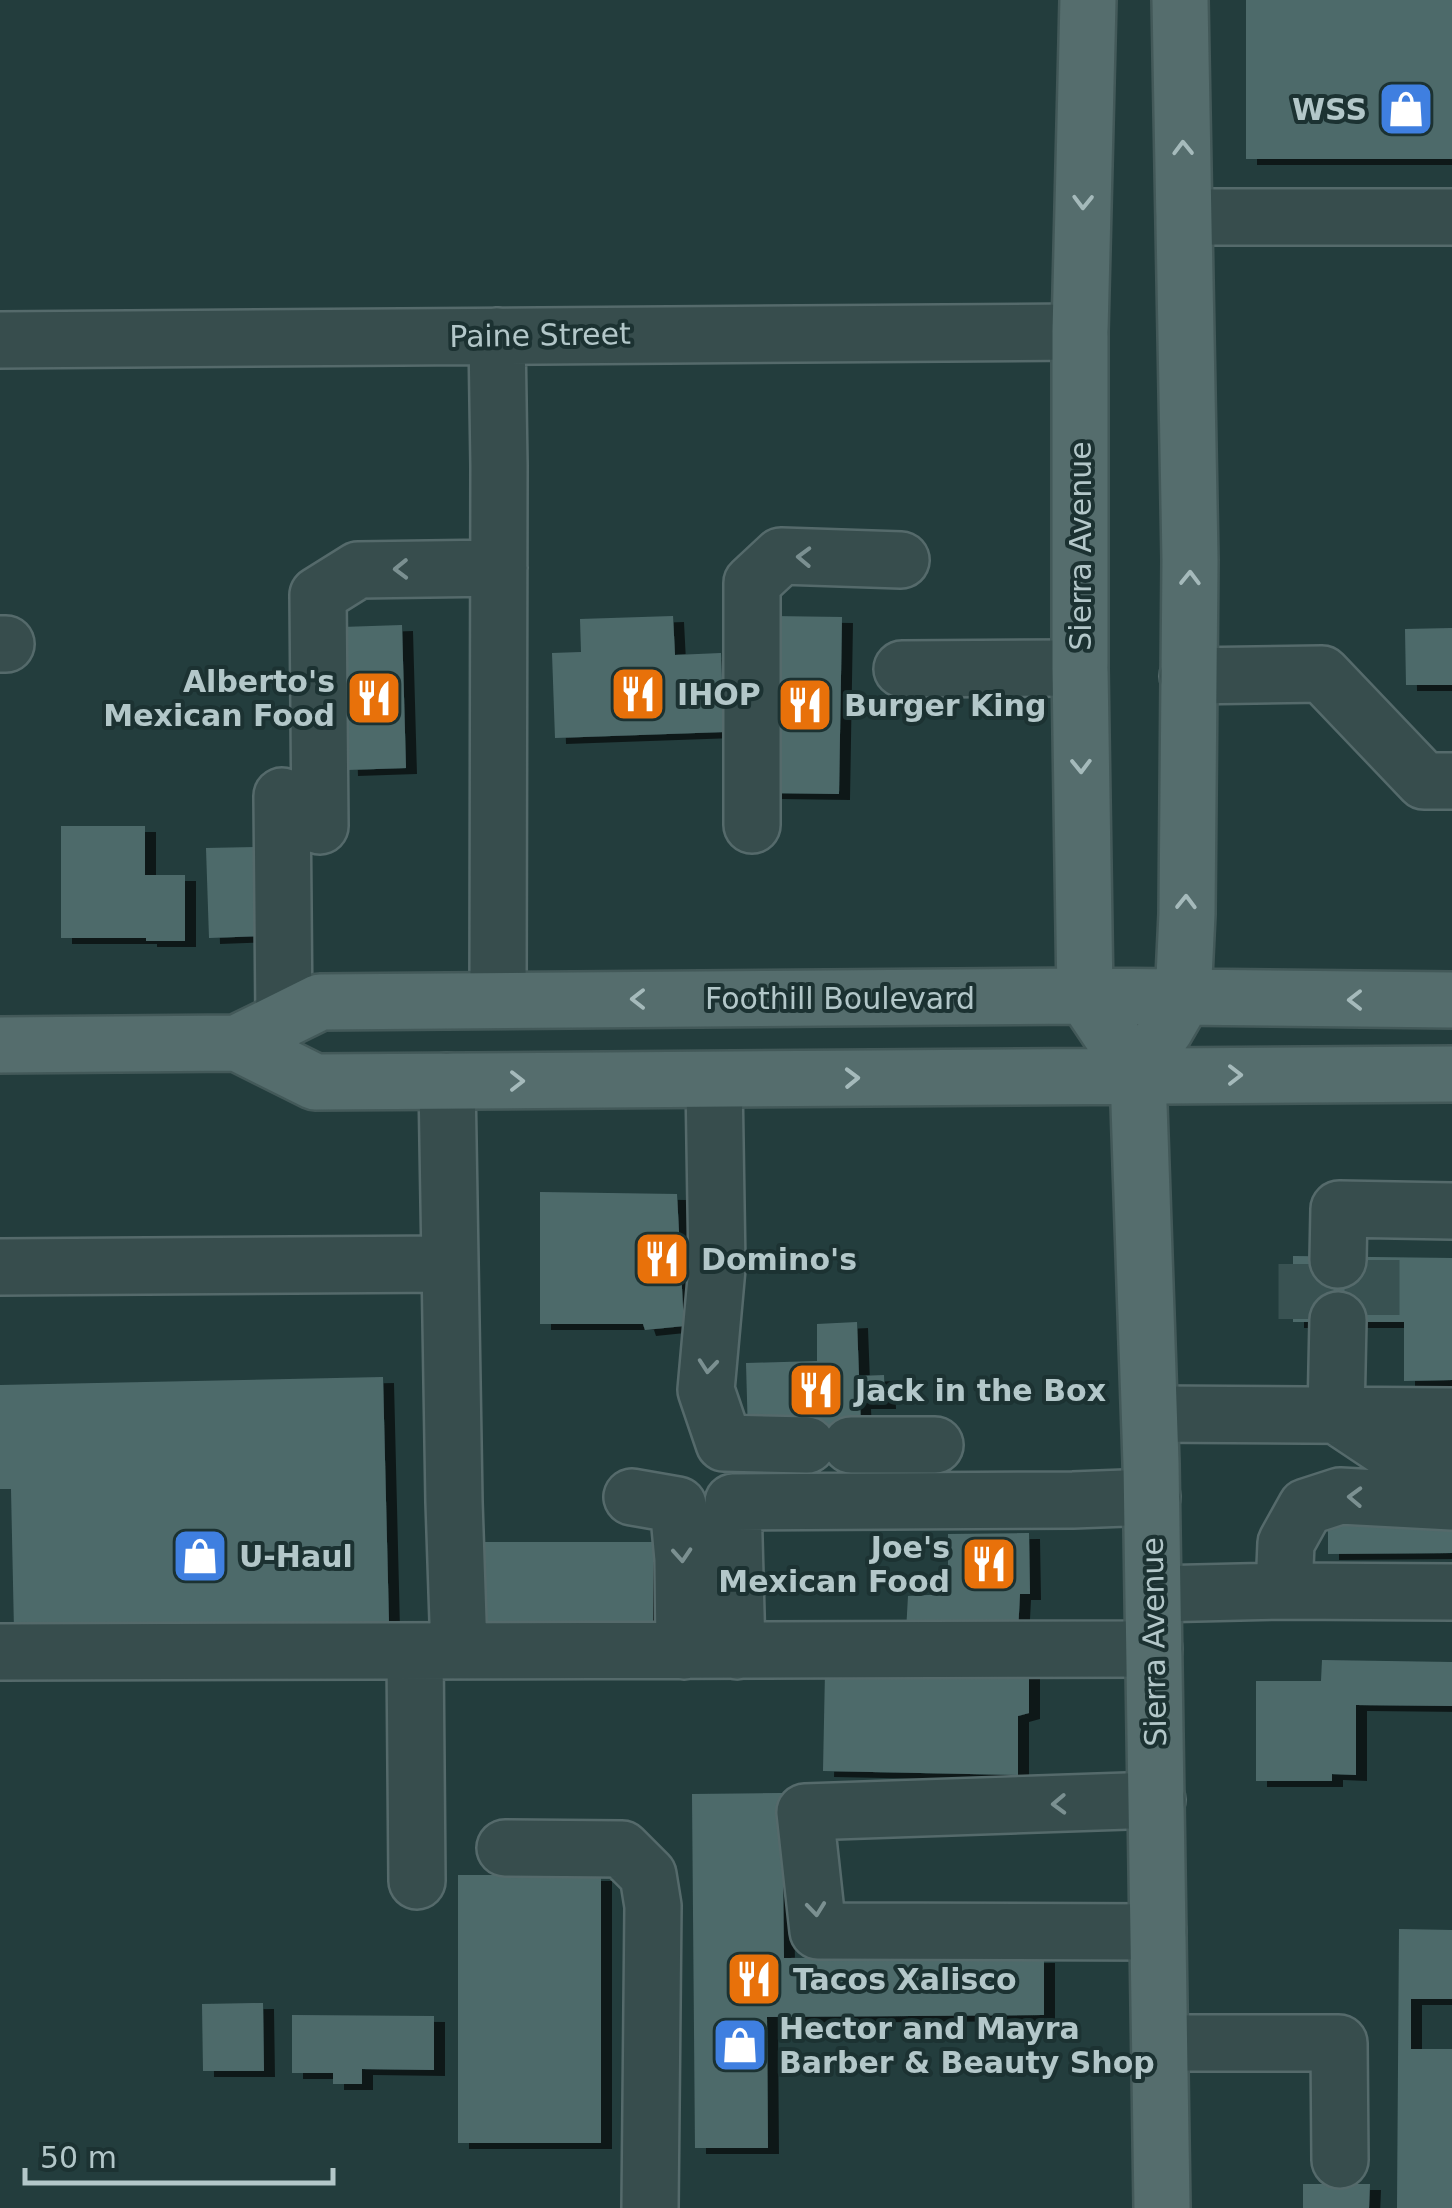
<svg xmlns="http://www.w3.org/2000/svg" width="1452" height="2208" font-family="'DejaVu Sans',sans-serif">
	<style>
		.building { fill: #4e6a6b; filter: url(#shadow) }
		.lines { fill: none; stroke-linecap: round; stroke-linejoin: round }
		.minor-tunnel { stroke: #395252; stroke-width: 55; stroke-dasharray: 55 28; stroke-linecap: butt }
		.minor-casing { stroke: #556a6b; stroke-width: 60 }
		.major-casing { stroke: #435959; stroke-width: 60 }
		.minor { stroke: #374d4d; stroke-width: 55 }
		.major { stroke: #556d6d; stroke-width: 55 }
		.oneway { stroke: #a5babb }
		.oneway2 { stroke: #7b9091 }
		.labels { text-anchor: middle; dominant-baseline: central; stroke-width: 8; stroke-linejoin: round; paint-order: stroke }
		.poi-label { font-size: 30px; font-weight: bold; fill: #b3c7c9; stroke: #1c3232; text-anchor: start }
		.street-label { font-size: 30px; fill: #b3c7c9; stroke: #1c3232 }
	</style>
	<defs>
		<filter id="shadow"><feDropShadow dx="11" dy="6" stdDeviation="0" flood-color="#0009"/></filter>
	</defs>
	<rect width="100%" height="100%" fill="#233d3d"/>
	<path class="building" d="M1246,0H1452V159H1246Z
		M673,616L675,655L721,653L724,732L555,738L552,653L581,652L580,619Z
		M771,616L842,617L839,794L768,793Z
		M402,625L406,768L347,770L342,627Z
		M1452,628V685H1406L1405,629Z
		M61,826H145V875H185V941H146V938H61Z
		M260,847L262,936L209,938L206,848Z
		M540,1192L677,1194L684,1326L645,1330L643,1324H540Z
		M1293,1256L1452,1258V1380L1404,1381V1322H1293Z
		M857,1322L859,1376L884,1375L885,1403H860L861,1424L851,1460L748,1434L746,1363L817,1361V1324Z
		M383,1377L389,1623L14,1630L11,1489H0V1385Z
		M1452,1514V1553L1328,1554V1515Z
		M1029,1533L1030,1594H1020L1018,1632H906L908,1596L948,1594V1534Z
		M483,1542H653V1633L484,1634Z
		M1322,1660L1452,1662V1706L1356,1705V1775L1332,1774V1781H1256V1681H1321Z
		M1029,1668V1713L1018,1716V1775L823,1771L825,1672Z
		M782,1793L784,1958L1044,1957V2015L767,2017L768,2148H695L692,1794Z
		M458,1875H601V2143H458Z
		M1399,1929L1452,1930V1999H1411V2049H1452V2208H1397Z
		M263,2003L264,2071H203L202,2004Z
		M292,2015L434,2016V2070L362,2069V2084H333V2073H292Z
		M1303,2184H1370L1369,2208H1303Z"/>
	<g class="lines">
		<path class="minor-tunnel" d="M1372,1260V1319
			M1306,1319V1260"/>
		<g class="minor-casing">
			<path id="minor" d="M1184,217H1452
				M497,336L499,466L498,1000
				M0,340L1080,332
				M0,644H6
				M902,669L1080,668
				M1188,676L1322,674L1424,781H1452
				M282,796L284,1019
				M752,825V583L781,556L901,560
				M320,826L318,595L358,570L499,568
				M714,1080L717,1268L706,1390L724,1443L807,1445
				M447,1081L454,1502L459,1651
				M1338,1260L1339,1209L1452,1211
				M0,1267L450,1264
				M1338,1320L1336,1415L1387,1449L1420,1458H1452
				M1150,1414L1452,1416
				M851,1445H935
				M632,1497L678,1505L683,1559L684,1651
				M1284,1591L1286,1543L1306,1507L1340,1496L1452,1502
				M1154,1594L1284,1591L1452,1592
				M415,1651L417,1881
				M737,1651L733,1502L1073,1500L1152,1497
				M0,1652L1154,1649
				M1157,1800L805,1812L818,1931L1158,1932
				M505,1848L622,1849L648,1875L653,1906L650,2208
				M1160,2043H1339L1340,2160"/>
		</g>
		<g class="major-casing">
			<path id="major" d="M1088,0L1080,332V668L1085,996L1138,1075L1151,1463L1162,2208
				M1165,1030L1183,999L1187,914L1190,560L1180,0
				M237,1043L315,1082L1452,1074
				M0,1045L237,1043L320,1002L1085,996L1452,1000"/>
		</g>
		<use href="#minor" class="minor"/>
		<use href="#major" class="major"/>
	</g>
	<defs><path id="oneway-chevron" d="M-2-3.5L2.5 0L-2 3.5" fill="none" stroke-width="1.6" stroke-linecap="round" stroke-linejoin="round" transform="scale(2.5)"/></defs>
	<g class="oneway">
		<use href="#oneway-chevron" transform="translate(1183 148) rotate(-91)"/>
		<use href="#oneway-chevron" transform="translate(1083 202) rotate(91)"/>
		<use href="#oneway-chevron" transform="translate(1190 578) rotate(-89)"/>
		<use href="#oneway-chevron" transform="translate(1081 766) rotate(89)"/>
		<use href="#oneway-chevron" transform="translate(1186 902) rotate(-89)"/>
		<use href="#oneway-chevron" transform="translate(638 999) rotate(180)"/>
		<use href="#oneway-chevron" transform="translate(1355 1000) rotate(-180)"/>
		<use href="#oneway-chevron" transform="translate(1235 1075)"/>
		<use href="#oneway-chevron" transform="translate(852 1078) rotate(-1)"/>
		<use href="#oneway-chevron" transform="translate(517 1081)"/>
	</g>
	<g class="oneway2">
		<use href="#oneway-chevron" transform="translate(804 557) rotate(-178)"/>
		<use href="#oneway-chevron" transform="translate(401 569) rotate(179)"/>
		<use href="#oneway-chevron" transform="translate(708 1366) rotate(95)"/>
		<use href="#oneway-chevron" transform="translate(1355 1497) rotate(-178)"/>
		<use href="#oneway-chevron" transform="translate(682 1555) rotate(86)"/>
		<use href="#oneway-chevron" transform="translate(1059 1804) rotate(178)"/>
		<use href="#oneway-chevron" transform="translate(816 1909) rotate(84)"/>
	</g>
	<defs>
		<g id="shop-square" transform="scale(2.875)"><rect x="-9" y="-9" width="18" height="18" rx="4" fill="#3f7fe0" stroke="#1c3232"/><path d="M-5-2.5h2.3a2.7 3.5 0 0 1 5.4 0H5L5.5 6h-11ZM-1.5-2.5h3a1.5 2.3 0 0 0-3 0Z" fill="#fff"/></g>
		<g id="restaurant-square" transform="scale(2.875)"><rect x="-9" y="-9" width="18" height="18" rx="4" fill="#e8710a" stroke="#1c3232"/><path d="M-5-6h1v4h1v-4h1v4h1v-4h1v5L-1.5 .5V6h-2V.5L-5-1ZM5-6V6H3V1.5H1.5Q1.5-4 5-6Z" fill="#fff"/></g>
	</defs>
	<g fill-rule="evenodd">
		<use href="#shop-square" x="1406" y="109"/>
		<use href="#restaurant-square" x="638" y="694"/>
		<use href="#restaurant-square" x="374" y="698"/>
		<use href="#restaurant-square" x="805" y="705"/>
		<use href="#restaurant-square" x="662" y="1259"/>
		<use href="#restaurant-square" x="816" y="1390"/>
		<use href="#shop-square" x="200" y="1556"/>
		<use href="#restaurant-square" x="989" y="1564"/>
		<use href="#restaurant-square" x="754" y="1979"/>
		<use href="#shop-square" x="740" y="2045"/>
	</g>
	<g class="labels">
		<g class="poi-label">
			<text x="1367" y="109" text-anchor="end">WSS</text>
			<text x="335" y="681" text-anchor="end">Alberto's<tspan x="335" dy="34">Mexican Food</tspan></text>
			<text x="677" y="694">IHOP</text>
			<text x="844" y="705">Burger King</text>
			<text x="701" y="1259">Domino's</text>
			<text x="855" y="1390">Jack in the Box</text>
			<text x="950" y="1547" text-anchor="end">Joe's<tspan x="950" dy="34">Mexican Food</tspan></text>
			<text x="239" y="1556">U-Haul</text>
			<text x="793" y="1979">Tacos Xalisco</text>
			<text x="779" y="2028">Hector and Mayra<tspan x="779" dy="34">Barber &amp; Beauty Shop</tspan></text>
		</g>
		<g class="street-label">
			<text transform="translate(540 335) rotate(-1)">Paine Street</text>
			<text transform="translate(1080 546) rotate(-90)">Sierra Avenue</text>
			<text x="840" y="998">Foothill Boulevard</text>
			<text transform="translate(1154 1642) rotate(-91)">Sierra Avenue</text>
		</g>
	</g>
	<path d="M25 2168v15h308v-15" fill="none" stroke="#b3c7c9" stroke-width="5"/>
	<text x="40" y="2168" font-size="30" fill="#b3c7c9" stroke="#1c3232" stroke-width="8" paint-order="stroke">50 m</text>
</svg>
